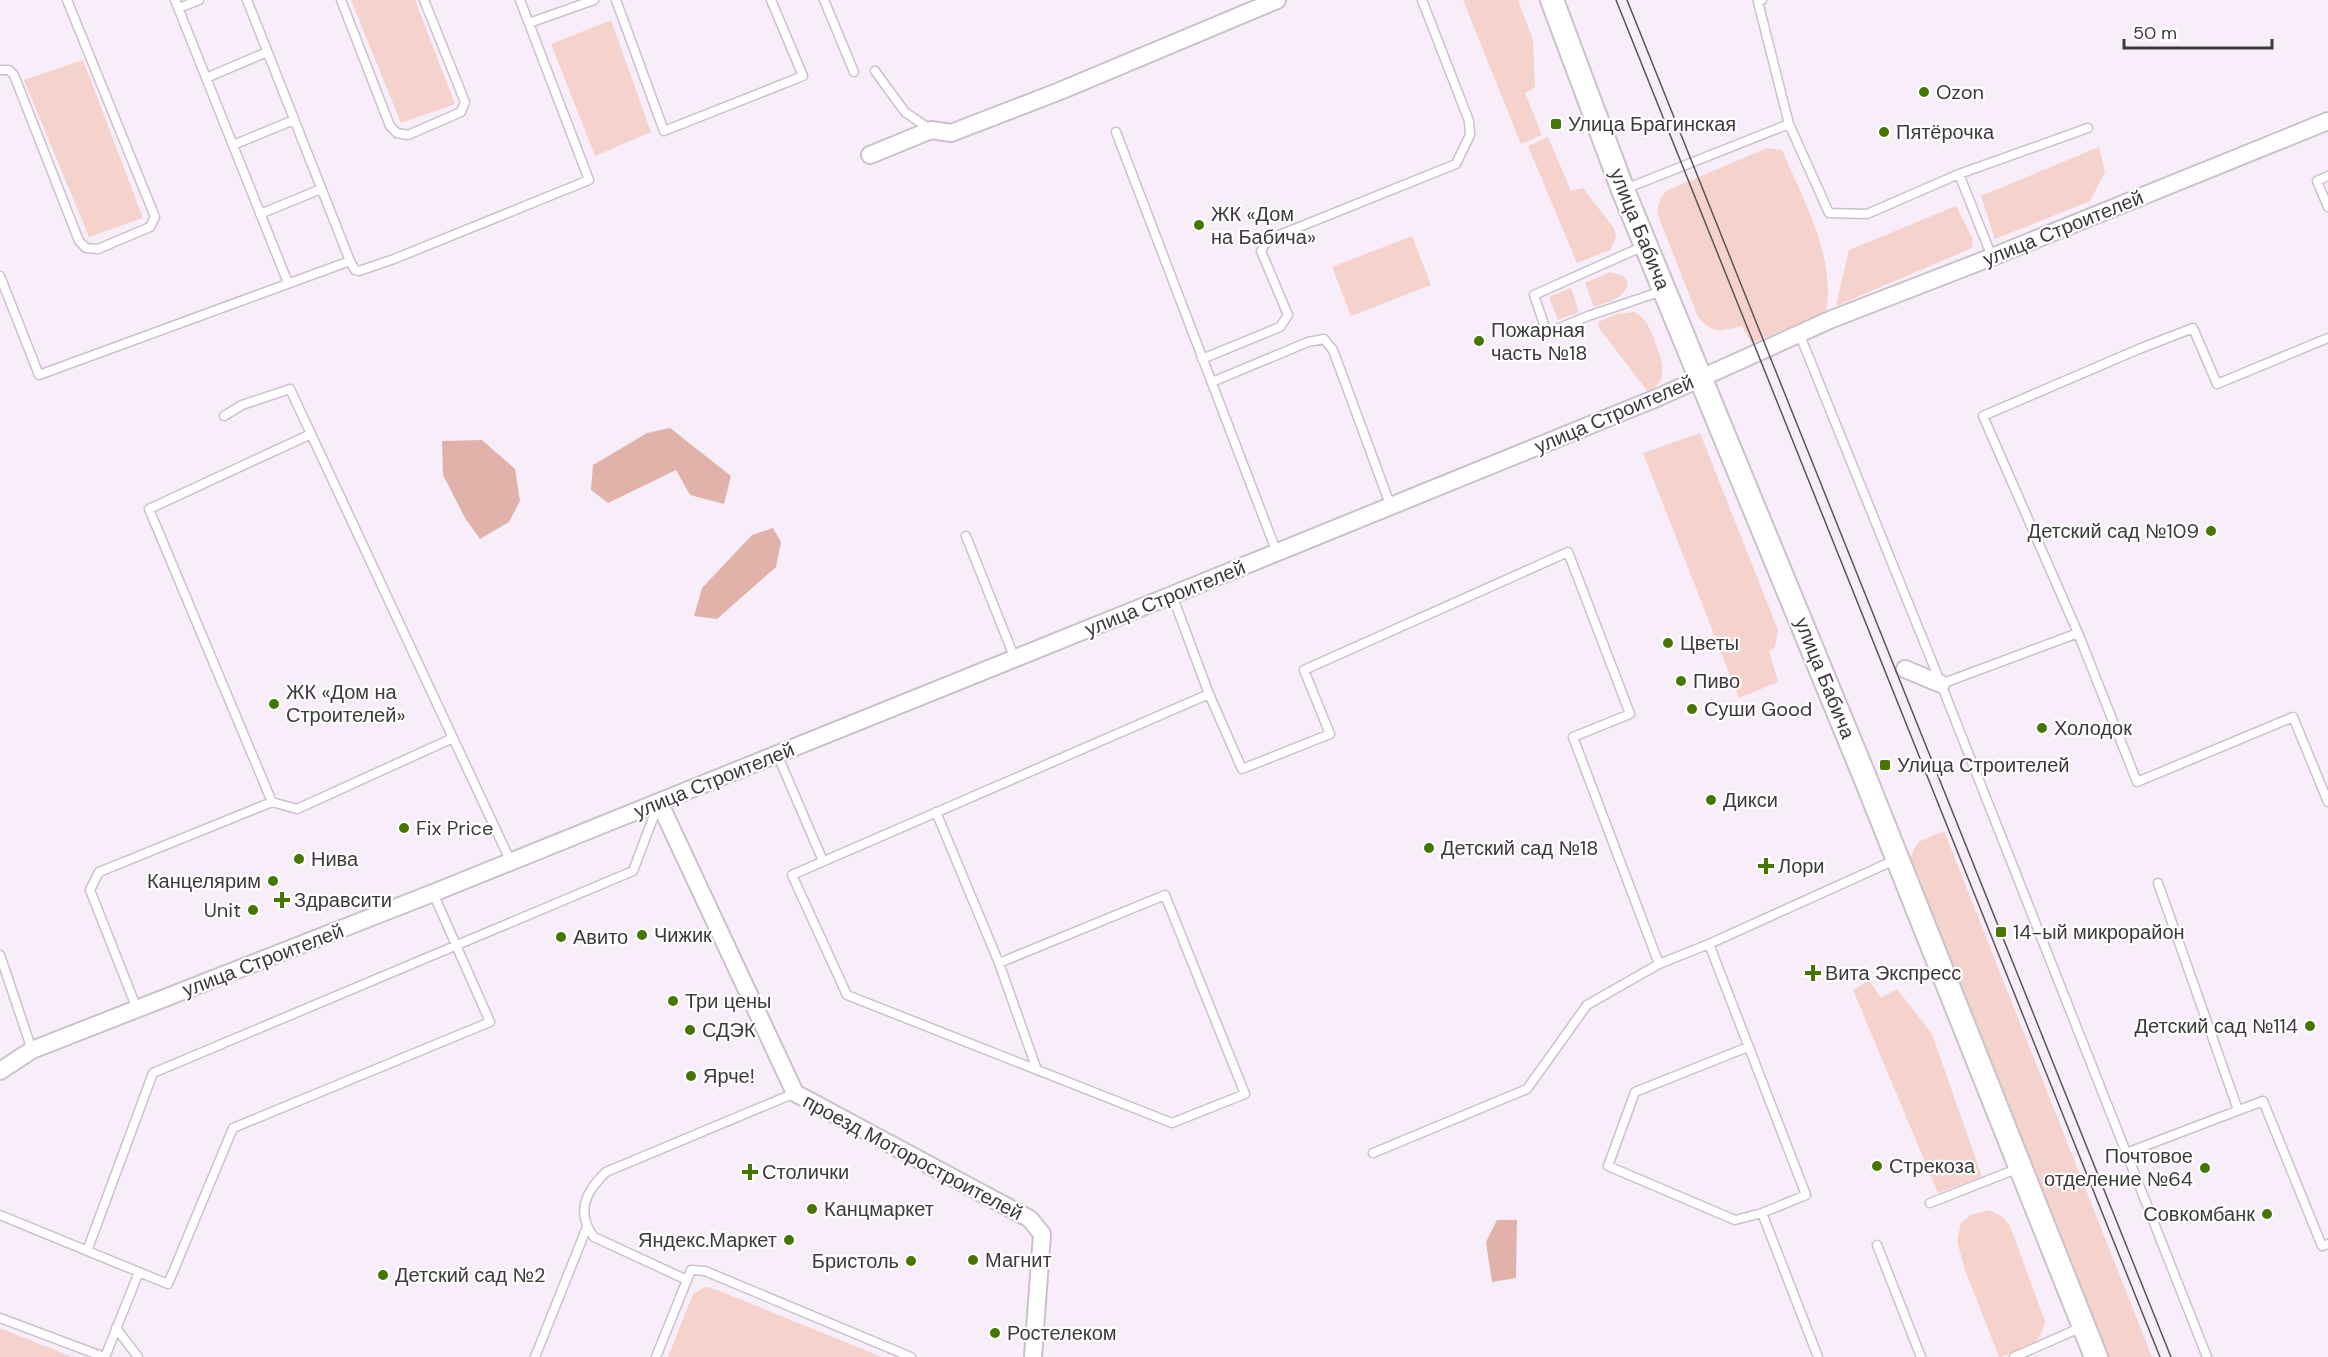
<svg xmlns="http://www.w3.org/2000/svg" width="2328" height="1357" font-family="'DM Sans',sans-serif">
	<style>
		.green { fill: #f6d2cc }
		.forest { fill: #e0b2a9 }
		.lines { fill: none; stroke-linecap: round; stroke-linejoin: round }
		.lane-casing { stroke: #cbc1cc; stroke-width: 11 }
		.street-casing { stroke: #cbc1cc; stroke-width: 20 }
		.secondary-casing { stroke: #cbc1cc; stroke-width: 26 }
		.lane { stroke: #fff; stroke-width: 8 }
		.street { stroke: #fff; stroke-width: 16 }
		.secondary { stroke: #fff; stroke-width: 22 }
		.tram { stroke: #5a555a; stroke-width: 1.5 }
		.poi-dot { fill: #447600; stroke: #fff; stroke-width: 2 }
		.labels { text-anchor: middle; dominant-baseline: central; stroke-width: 4.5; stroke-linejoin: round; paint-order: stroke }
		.poi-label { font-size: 20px; fill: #3d393d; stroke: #fff; text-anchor: start }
		.street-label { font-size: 20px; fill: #3d393d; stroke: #fff }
	</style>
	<rect width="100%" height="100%" fill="#f8eef9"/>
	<path class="green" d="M351,0H415L455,104L401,123Z
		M1463,0H1518L1533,40L1535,87L1525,93L1542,135L1521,144Z
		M611,20L651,132L595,156L551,44Z
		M83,60L143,218L89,237L24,80Z
		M1548,137L1571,191L1583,188L1614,228L1616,237L1610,250L1577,263L1528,146Z
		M2099,147L2105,172L2090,201L1995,239L1981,196Z
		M1767,148L1782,150C1804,202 1836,256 1826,313L1751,343L1742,326C1722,330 1713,336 1698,317L1657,213L1660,200L1666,191Z
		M1956,206L1973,240L1972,248L1836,306L1849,250Z
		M1412,236L1431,285L1351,316L1332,267Z
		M1610,272L1623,276L1628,282C1625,299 1609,301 1594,307L1585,283Z
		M1571,288L1579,312L1558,320L1549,297Z
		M1634,312C1647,319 1650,329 1655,342C1662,361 1670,381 1648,392L1599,328L1598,322L1617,314Z
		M1700,433L1778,630L1775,647L1769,651L1778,682L1739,698L1643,453Z
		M1944,831L2152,1357H2109L1910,858L1918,842Z
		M1869,980L1881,998L1897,989L1932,1034L1982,1177L1938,1193L1853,990Z
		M1989,1210L2003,1217L2010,1226L2045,1321C2041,1347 2023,1348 2001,1357H1999L1965,1270L1957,1241L1961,1223L1970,1215Z
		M705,1287L712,1288L882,1357H668L693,1294Z
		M0,1328L72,1357H0Z"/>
	<path class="forest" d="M670,428L731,476L724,504L690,495L676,470L608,503L591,490L593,465L647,433Z
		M482,440L515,469L520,501L509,522L480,539L465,518L443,475L442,441Z
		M773,528L781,542L776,567L717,619L694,616L702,588L752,535Z
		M1497,1220H1517L1516,1278L1492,1282L1486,1242Z"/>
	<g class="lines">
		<g class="lane-casing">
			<path id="lane" d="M175,0L288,283
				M247,0L350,261L355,270L359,271L394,259L589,180L520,0
				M341,0L390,126L397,133L408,135L461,112L465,102L424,0
				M616,0L664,131L803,76L771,0
				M824,0L854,72
				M1762,0L1758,2L1789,124L1829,213L1867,214L1959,174L2088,128
				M179,8L199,0
				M529,23L594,0
				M0,70H9L14,75L79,241L86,248L98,249L150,227L155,217L67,0
				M875,71L905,112L931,130
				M206,78L267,52
				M1116,132L1277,553
				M233,145L294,120
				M1959,174L1992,257
				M2328,176L2317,181L2328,207
				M1625,189L1789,124
				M260,214L321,189
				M1646,245L1534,295L1547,333L1588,316L1665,290
				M0,276L39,375L350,261
				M1799,333L1941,684L2207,1357
				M1202,359L1280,327L1288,315L1261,251L1267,240L1456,164L1470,135L1469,121L1422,0
				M1212,382L1308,342L1324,339L1333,350L1391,507
				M224,416L242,405L290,389L311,434L453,738L297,809L272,802L149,509L311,434
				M966,536L1015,659
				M1172,595L1209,694L1242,769L1330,734L1304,670L1568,552L1630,714L1573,737L1659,964L1709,944L1897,859
				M2078,633L2137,782L2293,717L2328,802
				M1941,684L2078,633L1983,416L2139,349L2193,328L2217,384L2328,338
				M453,738L511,862
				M777,754L823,861
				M936,812L999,963L1037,1070
				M2158,883L2238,1110
				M1709,944L1806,1195L1762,1213L1735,1220L1608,1166L1635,1092L1748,1047
				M0,955L32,1050
				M999,963L1165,895L1245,1094L1172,1123L847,995L792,875L1209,694
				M137,1009L90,890L99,872L272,802
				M1373,1153L1527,1089L1587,1005L1659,964
				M2126,1153L2263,1101L2322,1246L2328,1244
				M1930,1203L2019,1168
				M1762,1213L1818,1357
				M0,1215L168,1284L233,1128L490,1022L433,893
				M1877,1245L1921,1357
				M87,1251L153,1073L633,871L658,805
				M687,1280L691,1270L705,1271L911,1357
				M0,1318L104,1357
				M116,1328L138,1357
				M105,1357L139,1272
				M535,1357L587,1227
				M656,1357L687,1280L594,1237C575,1212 586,1191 606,1172L795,1093
				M2014,1357L2082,1327"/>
		</g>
		<g class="street-casing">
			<path id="street" d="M870,155L931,130L951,133L1060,91L1277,0
				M1905,669L1941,684
				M659,802L795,1093L1030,1219L1042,1234L1033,1357
				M0,1071L32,1050L433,893L1172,595L1659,397L1832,319L1992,257L2328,121"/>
		</g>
		<g class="secondary-casing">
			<path id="secondary" d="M1552,0L1623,190L1864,775L2096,1357"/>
		</g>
		<use href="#lane" class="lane"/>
		<use href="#street" class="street"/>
		<use href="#secondary" class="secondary"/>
		<path class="tram" d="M1616,0L2160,1357
			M1627,0L2171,1357"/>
	</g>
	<g class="poi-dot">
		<circle cx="1924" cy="92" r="6"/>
		<rect x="1550" y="118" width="12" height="12" rx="3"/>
		<circle cx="1884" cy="132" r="6"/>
		<circle cx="1199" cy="225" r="6"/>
		<circle cx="1479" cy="341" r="6"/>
		<circle cx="2211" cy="531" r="6"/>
		<circle cx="1668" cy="643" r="6"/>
		<circle cx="1681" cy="681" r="6"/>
		<circle cx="274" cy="704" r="6"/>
		<circle cx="1692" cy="709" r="6"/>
		<circle cx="2042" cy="728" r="6"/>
		<rect x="1879" y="759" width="12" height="12" rx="3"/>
		<circle cx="1711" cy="800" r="6"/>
		<circle cx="404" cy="828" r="6"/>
		<circle cx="1429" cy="848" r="6"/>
		<circle cx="299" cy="859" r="6"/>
		<path d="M1763 857h6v6h6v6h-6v6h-6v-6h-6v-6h6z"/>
		<circle cx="273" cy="881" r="6"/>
		<path d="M279 891h6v6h6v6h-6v6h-6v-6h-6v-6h6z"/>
		<circle cx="253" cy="910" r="6"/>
		<rect x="1995" y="926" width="12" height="12" rx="3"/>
		<circle cx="642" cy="935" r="6"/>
		<circle cx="561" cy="937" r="6"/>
		<path d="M1810 964h6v6h6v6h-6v6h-6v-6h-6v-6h6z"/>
		<circle cx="673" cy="1001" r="6"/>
		<circle cx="2310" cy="1026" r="6"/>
		<circle cx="690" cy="1030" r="6"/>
		<circle cx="691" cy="1076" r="6"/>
		<circle cx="1877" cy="1166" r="6"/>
		<circle cx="2205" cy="1168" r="6"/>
		<path d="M747 1163h6v6h6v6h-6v6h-6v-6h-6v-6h6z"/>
		<circle cx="812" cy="1209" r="6"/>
		<circle cx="2267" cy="1214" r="6"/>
		<circle cx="789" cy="1240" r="6"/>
		<circle cx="973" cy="1260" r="6"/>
		<circle cx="911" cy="1261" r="6"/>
		<circle cx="383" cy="1275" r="6"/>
		<circle cx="995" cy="1333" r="6"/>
	</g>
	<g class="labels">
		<g class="poi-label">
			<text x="1936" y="92">Ozon</text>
			<text x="1568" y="124">Улица Брагинская</text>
			<text x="1896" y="132">Пятёрочка</text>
			<text x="1211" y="214">ЖК «Дом<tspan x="1211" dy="23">на Бабича»</tspan></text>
			<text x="1491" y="330">Пожарная<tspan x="1491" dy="23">часть №18</tspan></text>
			<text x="2199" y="531" text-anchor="end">Детский сад №109</text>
			<text x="1680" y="643">Цветы</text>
			<text x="1693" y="681">Пиво</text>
			<text x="286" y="692">ЖК «Дом на<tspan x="286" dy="23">Строителей»</tspan></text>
			<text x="1704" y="709">Суши Good</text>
			<text x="2054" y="728">Холодок</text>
			<text x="1897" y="765">Улица Строителей</text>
			<text x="1723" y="800">Дикси</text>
			<text x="416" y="828">Fix Price</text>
			<text x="1441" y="848">Детский сад №18</text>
			<text x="311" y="859">Нива</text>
			<text x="1778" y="866">Лори</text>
			<text x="261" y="881" text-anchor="end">Канцелярим</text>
			<text x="294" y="900">Здравсити</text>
			<text x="241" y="910" text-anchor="end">Unit</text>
			<text x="2013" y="932">14-ый микрорайон</text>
			<text x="654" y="935">Чижик</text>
			<text x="573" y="937">Авито</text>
			<text x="1825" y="973">Вита Экспресс</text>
			<text x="685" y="1001">Три цены</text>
			<text x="2298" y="1026" text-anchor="end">Детский сад №114</text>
			<text x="702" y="1030">СДЭК</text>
			<text x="703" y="1076">Ярче!</text>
			<text x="2193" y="1156" text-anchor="end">Почтовое<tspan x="2193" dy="23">отделение №64</tspan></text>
			<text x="1889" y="1166">Стрекоза</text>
			<text x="762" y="1172">Столички</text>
			<text x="824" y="1209">Канцмаркет</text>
			<text x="2255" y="1214" text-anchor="end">Совкомбанк</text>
			<text x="777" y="1240" text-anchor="end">Яндекс.Маркет</text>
			<text x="985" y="1260">Магнит</text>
			<text x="899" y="1261" text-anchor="end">Бристоль</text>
			<text x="395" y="1275">Детский сад №2</text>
			<text x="1007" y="1333">Ростелеком</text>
		</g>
		<g class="street-label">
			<text transform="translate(2063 228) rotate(-22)">улица Строителей</text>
			<text transform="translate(1640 229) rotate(68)">улица Бабича</text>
			<text transform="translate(1614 414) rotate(-23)">улица Строителей</text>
			<text transform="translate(1165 598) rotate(-22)">улица Строителей</text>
			<text transform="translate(1825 678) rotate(68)">улица Бабича</text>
			<text transform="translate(714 780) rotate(-22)">улица Строителей</text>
			<text transform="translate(263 960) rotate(-21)">улица Строителей</text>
			<text transform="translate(913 1157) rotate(28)">проезд Моторостроителей</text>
		</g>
	</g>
	<path d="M2124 39v9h148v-9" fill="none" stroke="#3d393d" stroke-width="3"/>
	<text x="2133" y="39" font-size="18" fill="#3d393d" stroke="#ffffff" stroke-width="4.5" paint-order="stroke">50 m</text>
</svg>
